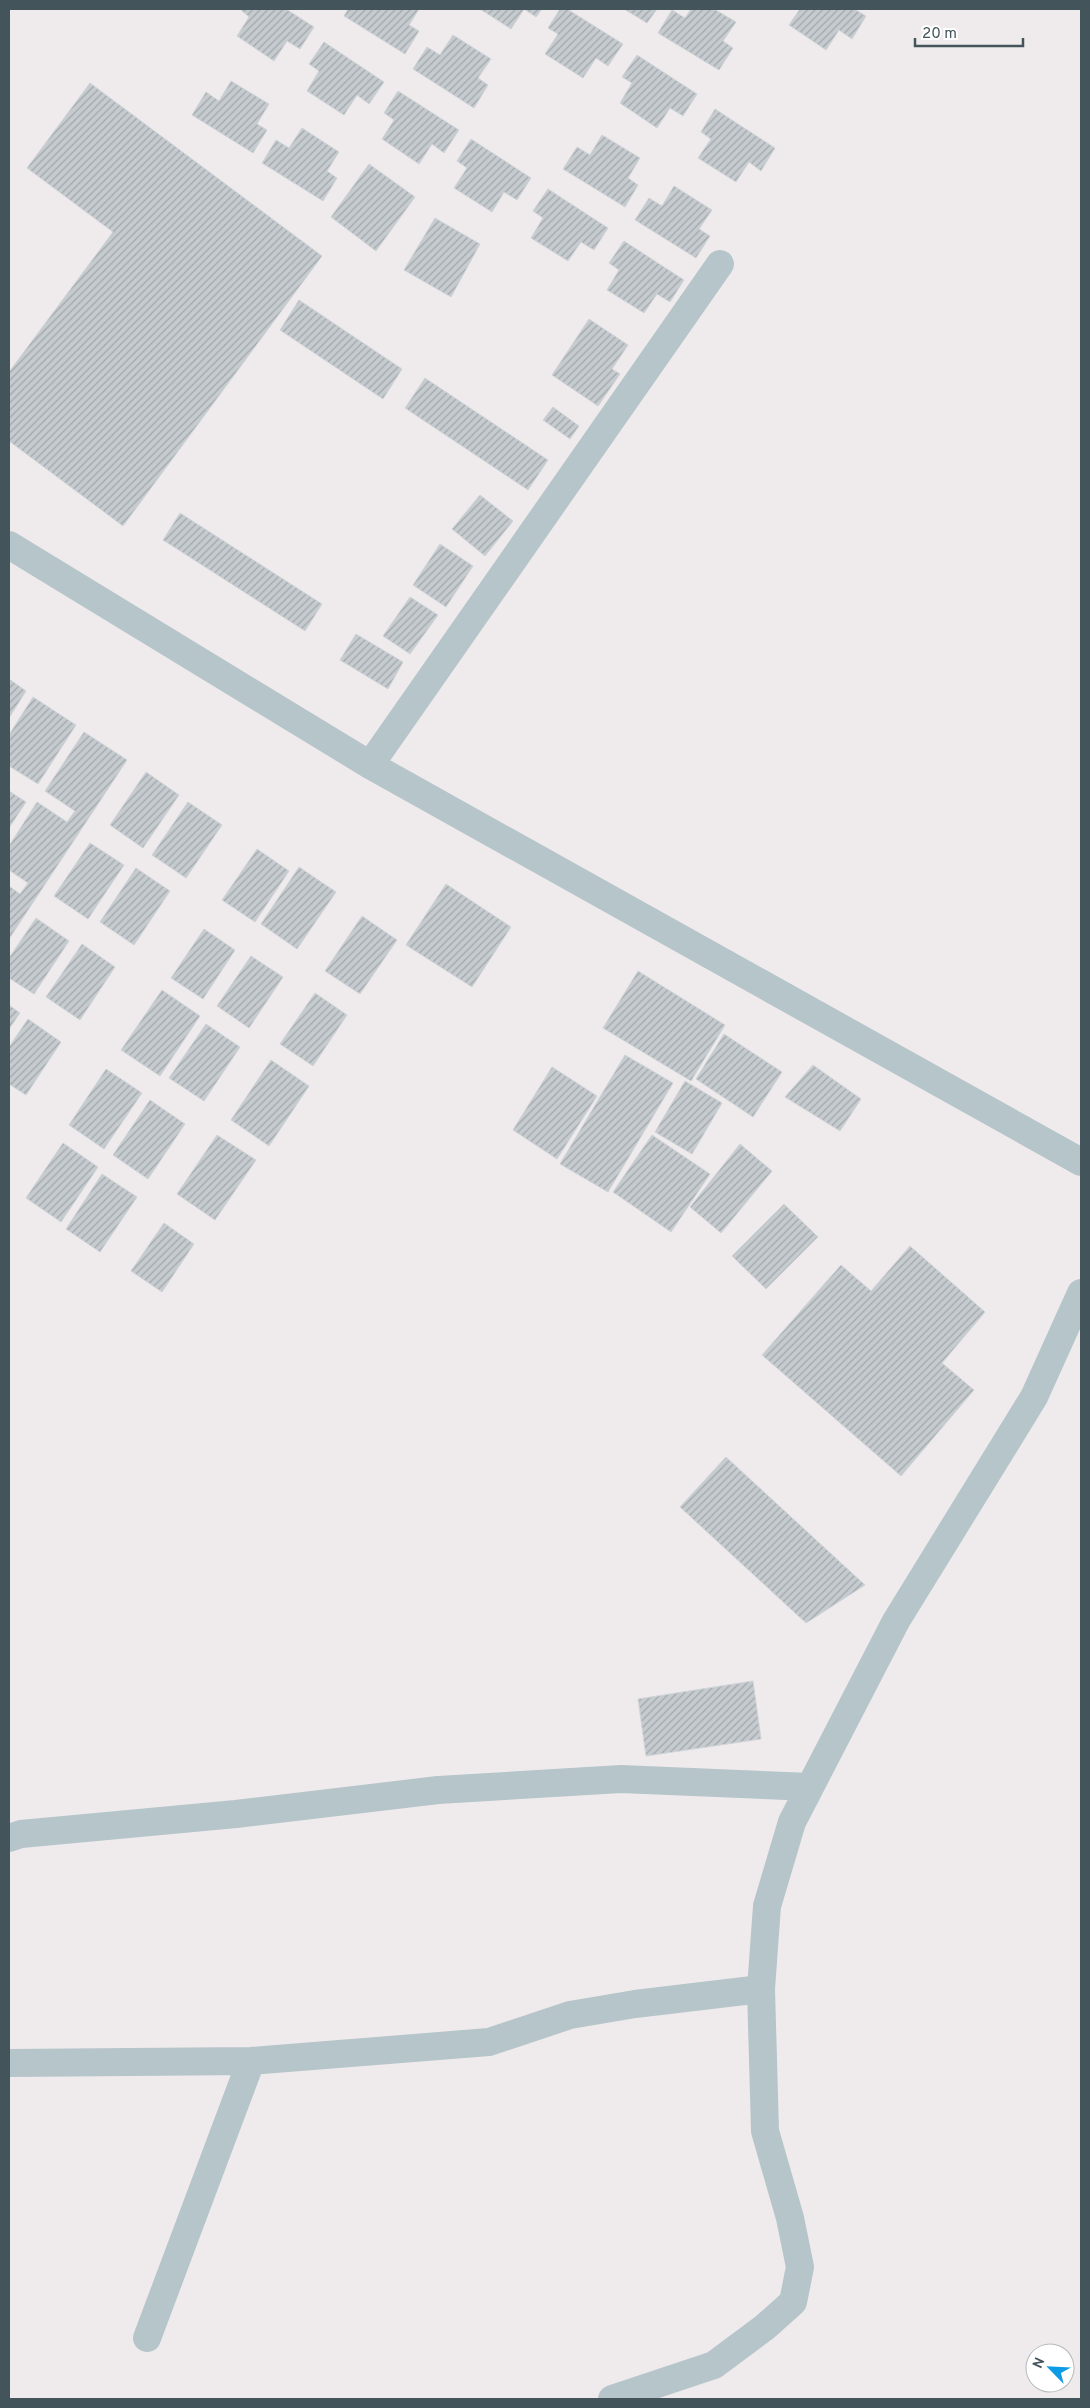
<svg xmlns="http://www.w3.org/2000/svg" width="1090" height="2408" font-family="Overpass,sans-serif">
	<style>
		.building { fill: url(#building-hatch); stroke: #cfd4d8 }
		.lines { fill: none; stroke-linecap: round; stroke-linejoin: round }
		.minor { stroke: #b6c5ca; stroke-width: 28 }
	</style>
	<defs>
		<pattern id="building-hatch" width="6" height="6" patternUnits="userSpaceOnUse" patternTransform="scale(1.25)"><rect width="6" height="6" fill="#c5cbcf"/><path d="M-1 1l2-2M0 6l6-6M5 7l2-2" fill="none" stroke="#a2a7ab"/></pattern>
	</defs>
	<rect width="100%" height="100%" fill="#efebec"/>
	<path class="building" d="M240,9H286L314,27L300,49L287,41L274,61L237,36L249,17Z
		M348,9H419L409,25L419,31L405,54L344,16Z
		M480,9H542L536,17L524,9L511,29Z
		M560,9H567L623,44L608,66L596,58L583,78L545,54L558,34L548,28Z
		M624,9H657L647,23Z
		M691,9H714L736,22L723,41L733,48L719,70L658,33L672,10L685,18Z
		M800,9H854L866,16L852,39L839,30L826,50L789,25Z
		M453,35L491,59L478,78L488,85L474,108L413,69L427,47L440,55Z
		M324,42L384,82L369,104L357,95L344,115L307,91L319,71L309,64Z
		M637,55L697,94L683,116L670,108L657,128L620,103L632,83L622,77Z
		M231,81L269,104L257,124L267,130L253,153L192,115L206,92L219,101Z
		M90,83L322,256L123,526L9,441V372L113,232L27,168Z
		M398,91L459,130L444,153L432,144L419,164L382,139L394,120L384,113Z
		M715,109L775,148L761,171L749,162L736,182L698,158L711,139L701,132Z
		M302,128L339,152L327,171L337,178L323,201L262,163L276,140L289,148Z
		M602,135L640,158L628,178L638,185L625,207L563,169L577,147L590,155Z
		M471,139L531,178L517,200L504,192L492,212L454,188L467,168L457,161Z
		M369,164L415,197L376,251L331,217Z
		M674,186L712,210L699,229L710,236L696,258L635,220L649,198L662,206Z
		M548,189L608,228L594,250L581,242L568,261L531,238L543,218L533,211Z
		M435,218L480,244L451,297L404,270Z
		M624,241L684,280L670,302L657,294L644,313L607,290L619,270L609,263Z
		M299,300L402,369L383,399L280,330Z
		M589,319L628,345L612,369L620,374L598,406L552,375Z
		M425,378L548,460L528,490L405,408Z
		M553,407L579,426L570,439L543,420Z
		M480,495L513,521L485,556L452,529Z
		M180,513L322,604L305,631L163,540Z
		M440,544L473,566L446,607L413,585Z
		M410,597L438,615L410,654L383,636Z
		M356,634L403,662L388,689L340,660Z
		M9,679L26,691L9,718Z
		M33,697L76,725L38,784L9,766V735Z
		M84,732L127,760L9,939V886L20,894L28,883L9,870V846L37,802L67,822L75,811L45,791Z
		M146,772L179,795L143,848L110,825Z
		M9,791L26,802L9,828Z
		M188,802L222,825L186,878L152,855Z
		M90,843L124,865L88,919L54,896Z
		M257,849L289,871L255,922L222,900Z
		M299,867L336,892L297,949L261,924Z
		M136,868L170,891L134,945L100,922Z
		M446,884L511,927L472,987L406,945Z
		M362,916L397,940L360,994L325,971Z
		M36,918L69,941L34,994L9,978V958Z
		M204,929L235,950L203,999L171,978Z
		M82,944L115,967L80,1020L46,997Z
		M251,956L283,977L249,1028L217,1006Z
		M638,971L725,1025L691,1081L603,1028Z
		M162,990L200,1016L160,1076L121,1050Z
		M315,993L347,1015L313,1066L280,1044Z
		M9,1005L20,1013L9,1029Z
		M28,1019L61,1042L26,1095L9,1084V1047Z
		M206,1024L240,1047L204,1101L169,1078Z
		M724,1034L782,1072L753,1117L696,1079Z
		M625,1055L673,1083L608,1192L560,1164Z
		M271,1060L309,1086L269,1146L231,1120Z
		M813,1065L861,1099L840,1131L785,1097Z
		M552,1067L597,1096L557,1159L513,1130Z
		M106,1069L142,1093L104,1149L69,1125Z
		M685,1081L722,1103L692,1154L655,1132Z
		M150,1100L185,1124L148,1179L113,1155Z
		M217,1135L256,1160L215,1220L177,1194Z
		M652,1135L710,1174L671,1232L613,1192Z
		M63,1143L98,1167L61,1222L26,1198Z
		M740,1144L772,1171L721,1233L690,1207Z
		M102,1174L137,1197L100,1252L66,1229Z
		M784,1204L818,1237L766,1289L732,1256Z
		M164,1223L194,1244L162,1292L131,1271Z
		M910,1246L985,1312L942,1363L974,1390L901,1476L762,1355L841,1265L871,1291Z
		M726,1457L865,1585L806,1623L680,1507Z
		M753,1681L761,1739L646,1756L638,1699Z"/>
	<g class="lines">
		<path class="minor" d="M9,545L370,765L1081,1162
			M370,765L720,264
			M9,1838L21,1834L236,1814L438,1790L621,1779L810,1787
			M9,2063L251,2061L489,2042L570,2015L635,2004L761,1989
			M147,2338L251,2061
			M612,2399L714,2365L765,2327L793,2302L800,2267L790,2218L765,2131L761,1989L767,1906L792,1822L896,1621L1034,1397L1081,1293"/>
	</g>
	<rect width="1090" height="2408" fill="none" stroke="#43545a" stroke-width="20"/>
	<g transform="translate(1050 2368) rotate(294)"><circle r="24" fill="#ffffff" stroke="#b4bbbd"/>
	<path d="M0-4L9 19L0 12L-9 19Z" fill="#0e9be6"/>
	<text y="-8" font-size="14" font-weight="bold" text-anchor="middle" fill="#43545a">N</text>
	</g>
	<path d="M915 38v8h108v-8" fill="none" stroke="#43545a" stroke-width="2.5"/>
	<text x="922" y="38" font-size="15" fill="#43545a" stroke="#ffffff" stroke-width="4" paint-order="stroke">20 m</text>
</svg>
